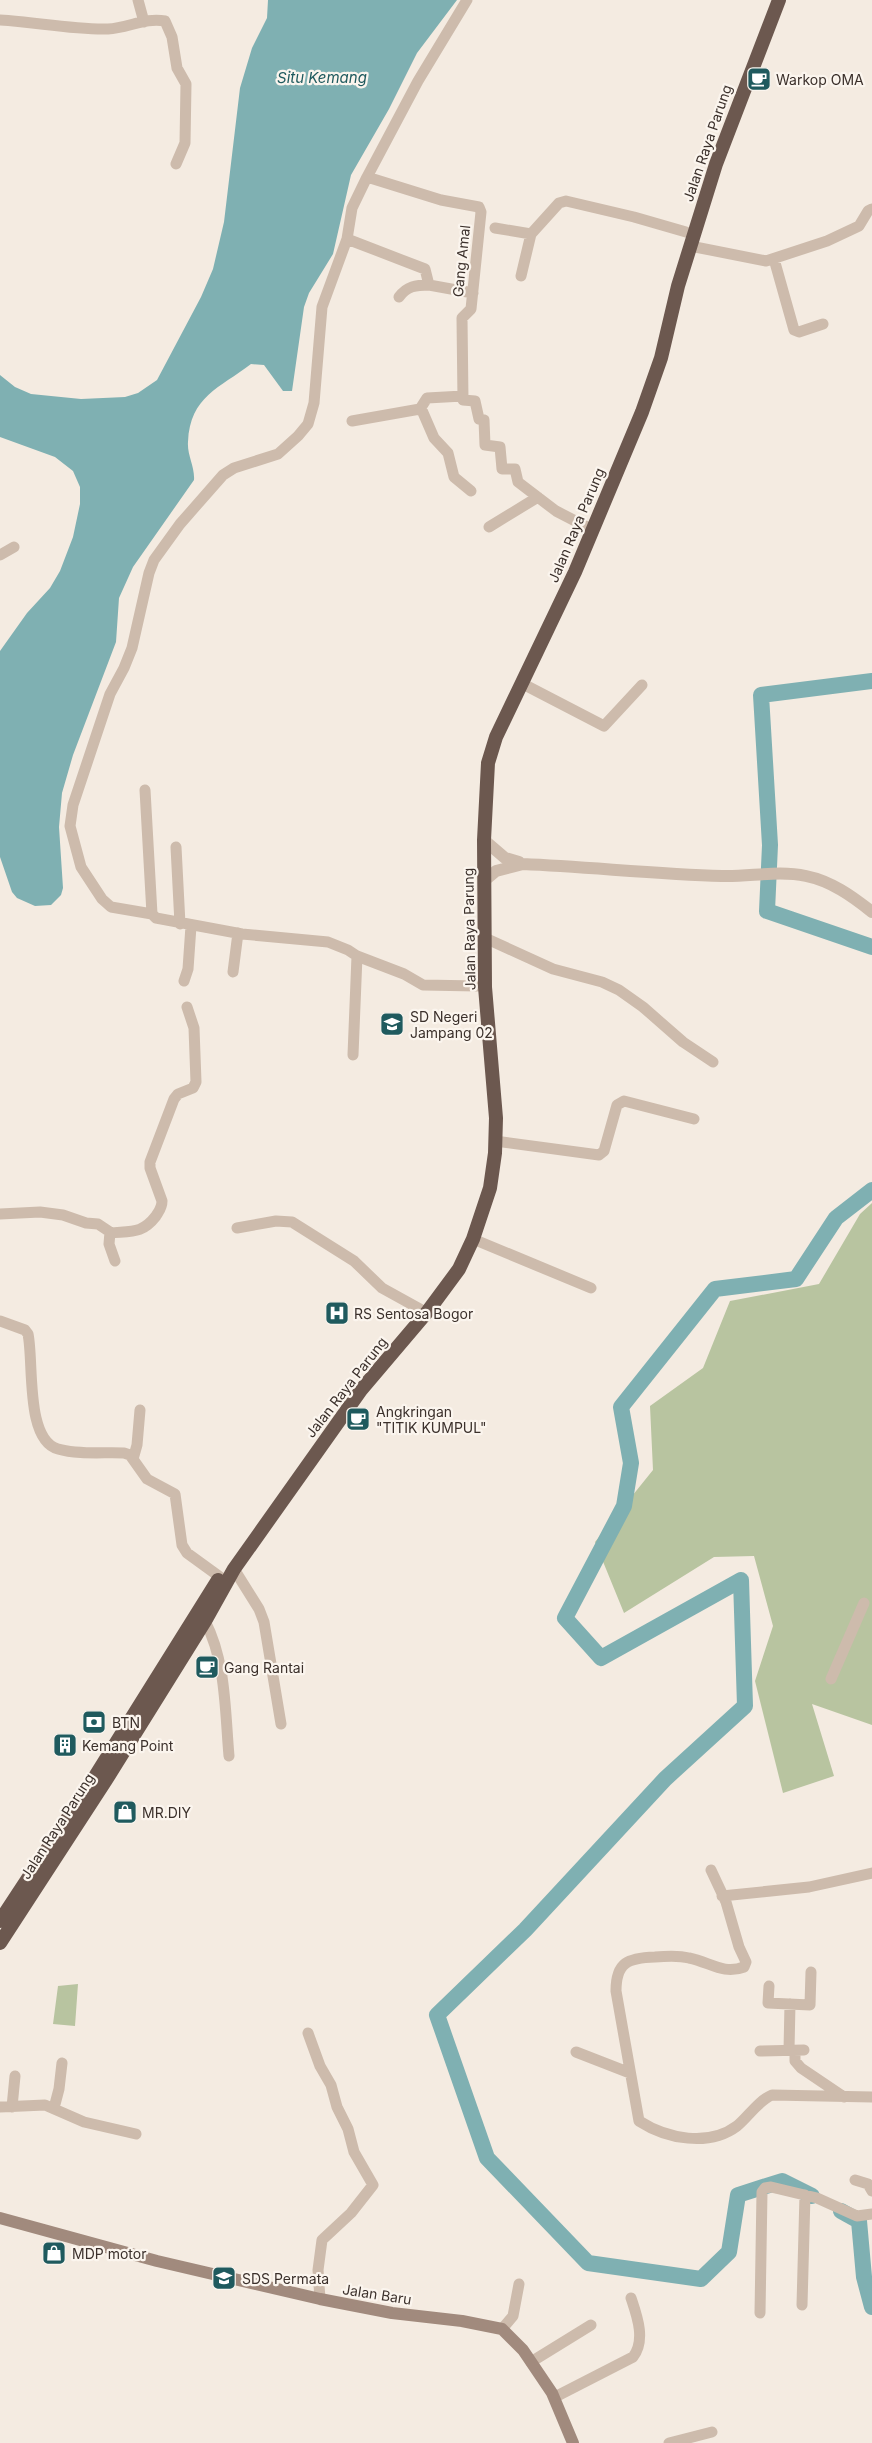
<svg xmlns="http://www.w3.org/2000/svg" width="872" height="2443" font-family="Inter,sans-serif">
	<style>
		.green { fill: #b8c4a0 }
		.water { fill: #7fb0b2 }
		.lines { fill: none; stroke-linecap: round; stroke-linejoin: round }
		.river { stroke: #7fb0b2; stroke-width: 16 }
		.minor { stroke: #cdbbac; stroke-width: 11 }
		.tertiary { stroke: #cdbbac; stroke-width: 12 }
		.secondary { stroke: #a18a7d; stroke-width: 12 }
		.trunk { stroke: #6c584f; stroke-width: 14 }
		.labels { text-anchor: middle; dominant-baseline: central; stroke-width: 4.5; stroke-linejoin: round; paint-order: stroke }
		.poi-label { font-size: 14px; fill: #3b302b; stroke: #fbf5ee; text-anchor: start }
		.street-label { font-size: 14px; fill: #3b302b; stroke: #fbf5ee }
		.water-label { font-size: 15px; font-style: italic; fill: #1f5a5e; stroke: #fbf5ee }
	</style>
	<rect width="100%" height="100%" fill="#f4ebe1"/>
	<path class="green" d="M872,1203V1725L812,1704L834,1776L783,1793L755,1681L773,1626L754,1556L714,1557L624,1613L595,1542L653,1470L650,1406L703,1368L730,1301L819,1284L860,1214Z
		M78,1984L75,2026L53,2024L58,1986Z"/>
	<path class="water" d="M268,0H457L417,53L389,109L351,175L333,254L309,293L304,307L292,391H283L264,365L251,364C220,388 190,396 188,442C187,455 195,467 194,480L133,567L119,598L116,642L73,755L62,793L59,827L63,888L61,895L51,905L35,906L17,898L12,892L0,857V651L27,613L50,588L60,571L73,537L80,504V487L73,471L55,457L0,437V375L15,387L31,394L81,399L125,397L138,393L157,380L201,297L213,269L224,222L240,88L252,48L267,18Z"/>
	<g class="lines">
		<path class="river" d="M872,681L761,695L770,845L767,911L872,947
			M812,2196L782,2181L738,2195L729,2252L701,2279L588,2263L487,2158L437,2015L525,1930L665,1779L745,1706L741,1580L601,1658L565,1618L624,1506L631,1463L621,1407L715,1289L796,1279L836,1218L872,1190
			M841,2211L859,2221L864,2277L872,2307"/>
		<path class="minor" d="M138,0L144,22
			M0,20C36,22 72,30 108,29C128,28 146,17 165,21L172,37L177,68L186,84L185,143L176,164
			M367,177L441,200L479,207L481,212L471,309L462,318L463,400L475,401L479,419L484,420L485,445L500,447L502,469H515L518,482L556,511L587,527
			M495,228L531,234L559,203L566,201L634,217L686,232
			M347,239L425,269L429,285L473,293
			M690,246L766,261L827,241L859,226L868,211L872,209
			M774,259L794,330L799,332L823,324
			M521,276L531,234
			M399,297C407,286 416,285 429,285
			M421,408L434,438L448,453L454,477L471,491
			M352,421L420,409L427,398L463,396
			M489,527L538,497
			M0,555L14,547
			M523,684L604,726L642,685
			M145,790L152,914L156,918L242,934L328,942L348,950L357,956L404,974L423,985L477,986
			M176,847L180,924
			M152,914L111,907L102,899L81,867L70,826L73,805L110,694L124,668L132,648L149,573L154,560L180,524L223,475L234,468L278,454L298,436L308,424L314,403L322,307L347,239L352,208L367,177L418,81L467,0
			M485,938L553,969L602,982L619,990L643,1007L683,1042L713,1062
			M233,972L238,933
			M184,981L188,969L191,926
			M353,1055L357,956
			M495,1141L599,1155L604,1151L617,1105L624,1101L694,1119
			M0,1214L40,1212L63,1215L86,1223L98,1224L110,1232L109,1244L115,1261
			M237,1228L276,1221L292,1222L354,1261L382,1288L420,1309
			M110,1233C132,1231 142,1234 156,1216C159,1211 162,1208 162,1201L150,1168V1162L174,1099L178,1094L193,1088L196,1082L194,1028L187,1007
			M473,1239L591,1288
			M0,1321L25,1330L28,1334C34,1362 25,1440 58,1449C78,1455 104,1452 124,1453L130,1455L147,1479L175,1494L182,1545L187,1553L220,1577
			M133,1459L137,1445L140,1410
			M234,1569L259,1609L264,1622L281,1724
			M205,1621C226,1661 225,1711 229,1756
			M831,1679L864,1603
			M711,1870L726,1902L739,1947L746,1962L744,1967C723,1975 710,1962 689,1958C678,1955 666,1956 655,1957C628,1958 616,1962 616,1991L639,2121C667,2139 709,2147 737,2126C749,2116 758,2101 772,2095L872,2097
			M722,1896L809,1887L872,1873
			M769,1986L768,2003L810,2005L811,1972
			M308,2033L320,2066L331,2085L337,2107L348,2129L354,2152L373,2185L351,2213L322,2240L318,2270L320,2299
			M789,2050L790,2004
			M760,2051L804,2050
			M795,2051V2061L801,2068L844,2097
			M576,2052L630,2073
			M0,2107L45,2105L84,2122L136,2134
			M12,2107L15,2076
			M54,2108L59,2089L62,2063
			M855,2180L868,2184L872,2191
			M802,2305L805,2195
			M760,2313L762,2192L765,2188L771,2187L817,2198L857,2216L872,2214
			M502,2329L513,2316L519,2284
			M531,2362L591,2325
			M555,2397L633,2357C646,2340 637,2316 631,2298
			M669,2443L712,2432"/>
		<path class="tertiary" d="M484,840L505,858L519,862
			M484,881L496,871L523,864C590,867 656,874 722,876C750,877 778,870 806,876C831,881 852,896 872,912"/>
		<path class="secondary" d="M0,2218L157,2261L320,2299L392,2313L462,2321L502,2329L523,2350L552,2393L573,2443"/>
		<path class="trunk" d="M0,1921L96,1775L218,1580
			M0,1943L106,1780L205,1621L234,1569L361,1390L428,1311L459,1269L473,1239L490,1188L495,1153L496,1118L485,987L484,840L488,763L496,737L575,572L642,412L661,358L678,286L716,164L779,0"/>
	</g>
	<defs>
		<g id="cafe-square" transform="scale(1.25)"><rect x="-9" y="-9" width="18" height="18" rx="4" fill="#1f5a5e" stroke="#fbf5ee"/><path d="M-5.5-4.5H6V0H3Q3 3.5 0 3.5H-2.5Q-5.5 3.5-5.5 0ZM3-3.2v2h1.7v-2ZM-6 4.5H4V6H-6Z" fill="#fff"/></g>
		<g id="school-square" transform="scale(1.25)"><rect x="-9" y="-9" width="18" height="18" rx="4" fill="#1f5a5e" stroke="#fbf5ee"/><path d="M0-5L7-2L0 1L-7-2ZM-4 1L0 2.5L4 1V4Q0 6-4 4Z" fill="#fff"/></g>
		<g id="hospital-square" transform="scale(1.25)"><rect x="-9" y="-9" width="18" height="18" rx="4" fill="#1f5a5e" stroke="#fbf5ee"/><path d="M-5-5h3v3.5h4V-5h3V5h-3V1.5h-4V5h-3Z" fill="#fff"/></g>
		<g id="bank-square" transform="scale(1.25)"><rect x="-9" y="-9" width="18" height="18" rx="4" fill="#1f5a5e" stroke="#fbf5ee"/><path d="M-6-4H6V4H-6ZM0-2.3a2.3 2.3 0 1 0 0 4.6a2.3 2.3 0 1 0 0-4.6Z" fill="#fff"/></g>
		<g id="building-square" transform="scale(1.25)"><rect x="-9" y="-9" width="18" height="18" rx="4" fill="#1f5a5e" stroke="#fbf5ee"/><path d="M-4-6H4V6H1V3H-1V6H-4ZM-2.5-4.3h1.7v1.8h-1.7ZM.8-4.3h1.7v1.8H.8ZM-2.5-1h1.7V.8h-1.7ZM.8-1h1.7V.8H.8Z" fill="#fff"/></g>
		<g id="shop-square" transform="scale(1.25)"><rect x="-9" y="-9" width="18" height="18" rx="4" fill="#1f5a5e" stroke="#fbf5ee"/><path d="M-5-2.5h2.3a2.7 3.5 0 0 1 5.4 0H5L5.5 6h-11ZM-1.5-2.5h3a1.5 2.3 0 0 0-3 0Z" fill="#fff"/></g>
	</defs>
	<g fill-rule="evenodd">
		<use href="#cafe-square" x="759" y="79"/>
		<use href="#school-square" x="392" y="1024"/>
		<use href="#hospital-square" x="337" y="1313"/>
		<use href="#cafe-square" x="358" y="1419"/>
		<use href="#cafe-square" x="207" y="1667"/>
		<use href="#bank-square" x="94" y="1722"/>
		<use href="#building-square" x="65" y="1745"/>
		<use href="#shop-square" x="125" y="1812"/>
		<use href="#shop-square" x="54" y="2253"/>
		<use href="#school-square" x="224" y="2278"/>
	</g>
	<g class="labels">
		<g class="poi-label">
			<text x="776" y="79">Warkop OMA</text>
			<text x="410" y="1016">SD Negeri<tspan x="410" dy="16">Jampang 02</tspan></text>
			<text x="354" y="1313">RS Sentosa Bogor</text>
			<text x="376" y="1411">Angkringan<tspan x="376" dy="16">"TITIK KUMPUL"</tspan></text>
			<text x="224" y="1667">Gang Rantai</text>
			<text x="112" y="1722">BTN</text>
			<text x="82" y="1745">Kemang Point</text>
			<text x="142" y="1812">MR.DIY</text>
			<text x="72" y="2253">MDP motor</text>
			<text x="242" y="2278">SDS Permata</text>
		</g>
		<g class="street-label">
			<text transform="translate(707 143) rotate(-71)">Jalan Raya Parung</text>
			<text transform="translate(461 261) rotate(-84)">Gang Amal</text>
			<text transform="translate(576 525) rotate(-67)">Jalan Raya Parung</text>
			<text transform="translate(469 929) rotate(-91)">Jalan Raya Parung</text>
			<text transform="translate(346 1387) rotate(-52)">Jalan Raya Parung</text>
			<text transform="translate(57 1826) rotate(-57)">Jalan Raya Parung</text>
			<text transform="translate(377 2294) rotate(9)">Jalan Baru</text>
		</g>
		<g class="water-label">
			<text x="322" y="77">Situ Kemang</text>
		</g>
	</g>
</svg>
